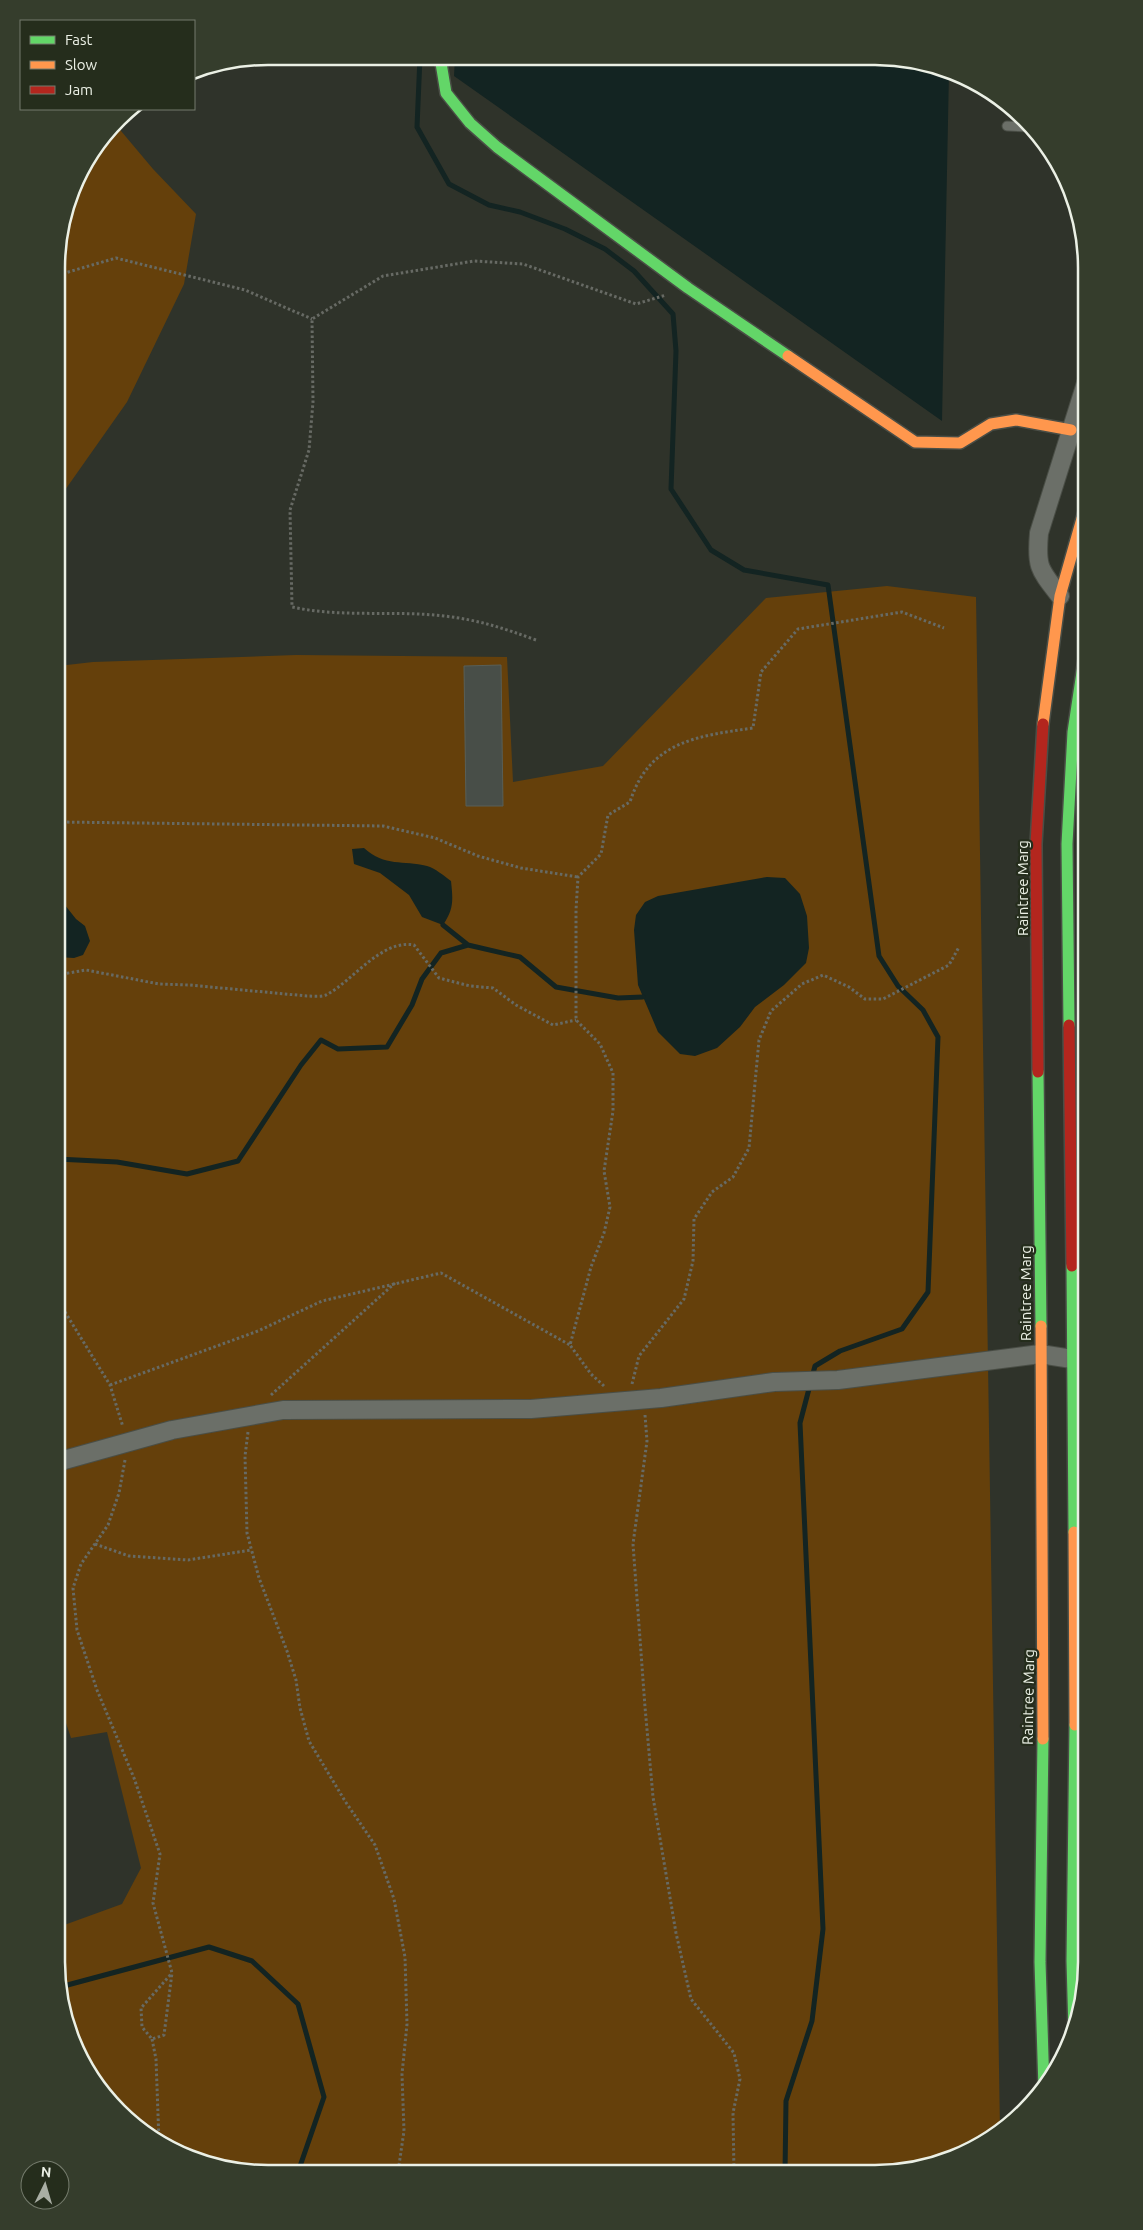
<svg xmlns="http://www.w3.org/2000/svg" width="1143" height="2230" font-family="Ubuntu,sans-serif">
	<style>
		.green { fill: #65400b }
		.water { fill: #132422 }
		.lines { fill: none; stroke-linecap: round; stroke-linejoin: round }
		.stream { stroke: #132422; stroke-width: 5 }
		.building { fill: #484e48; stroke: #585f58 }
		.lane-casing { stroke: #4a4e46; stroke-width: 11 }
		.street-casing { stroke: #4a4e46; stroke-width: 20 }
		.fast-casing { stroke: #4a4e46; stroke-width: 14 }
		.slow-casing { stroke: #4a4e46; stroke-width: 14 }
		.jam-casing { stroke: #4a4e46; stroke-width: 14 }
		.path { stroke: #676a64; stroke-width: 3; stroke-dasharray: 2.5 2.5; stroke-linecap: butt }
		.lane { stroke: #6b6f68; stroke-width: 9 }
		.street { stroke: #6b6f68; stroke-width: 18 }
		.fast { stroke: #63d668; stroke-width: 11 }
		.slow { stroke: #ff974d; stroke-width: 11 }
		.jam { stroke: #b3261e; stroke-width: 11 }
		.labels { text-anchor: middle; dominant-baseline: central; stroke-width: 4.5; stroke-linejoin: round; paint-order: stroke }
		.street-label { font-size: 15px; fill: #ebf0e5; stroke: #252d1c }
		.rim { fill: none; stroke: #ebf0e5; stroke-width: 2.5 }
	</style>
	<rect width="100%" height="100%" fill="#2f332a"/>
	<path class="green" d="M116,125L153,169L196,214L184,284L127,402L58,500V240L78,174Z
		M887,586L976,597L1000,2132L993,2138L943,2163L875,2174L240,2172L174,2152L128,2121L92,2080L67,2030L56,1962V1928L122,1904L141,1868L107,1732L71,1738L57,1696L58,666L93,662L296,655L507,657L513,782L603,766L766,598Z"/>
	<path class="water" d="M455,57L916,60L949,71L942,421L454,76Z
		M364,848C385,867 403,860 427,866C435,868 444,876 451,881C453,900 454,909 443,925L422,917L409,895L380,873L354,864L352,849Z
		M767,877L785,878L800,894L807,916L809,948L806,963L784,985L755,1007L740,1027L717,1048L695,1056L680,1054L658,1032L638,985L634,930L636,915L645,902L658,896Z
		M57,895L76,919L85,926L90,941L83,955L74,958L57,957Z"/>
	<g class="lines">
		<path class="stream" d="M420,57L417,127L449,184L489,205L520,212L565,229L605,249L634,271L673,314L676,351L671,489L711,550L744,570L828,585L879,956L898,986L923,1010L938,1037L928,1292L902,1329L840,1351L815,1366L800,1423L823,1929L812,2021L786,2101L785,2173
			M468,945L520,957L556,987L618,998L643,997
			M57,1159L117,1162L187,1174L238,1161L301,1065L321,1040L338,1049L387,1047L412,1005L422,979L441,953L468,945L443,925
			M60,1987L209,1947L252,1961L298,2004L324,2097L298,2172"/>
	</g>
	<path class="building" d="M501,665L503,806H466L464,666Z"/>
	<g class="lines">
		<g class="lane-casing">
			<path id="lane" d="M1007,126L1031,127"/>
		</g>
		<g class="street-casing">
			<path id="street" d="M1060,596C1039,569 1036,567 1039,533L1087,380
				M57,1462L172,1430L283,1410L531,1409L661,1398L774,1382L838,1380L1040,1354L1072,1359"/>
		</g>
		<g class="fast-casing">
			<path id="fast" d="M440,57L446,93L470,123L497,147L688,288L788,356
				M1069,1025L1067,844L1073,732L1087,639
				M1038,1072L1041,1326
				M1072,1266L1074,1532
				M1043,1739L1040,1962L1044,2089
				M1074,2031L1072,1961L1075,1725"/>
		</g>
		<g class="slow-casing">
			<path id="slow" d="M788,356L915,442L960,443L991,424L1016,420L1071,430
				M1043,724L1060,596L1087,501
				M1041,1326L1043,1739
				M1074,1532L1075,1725"/>
		</g>
		<g class="jam-casing">
			<path id="jam" d="M1069,1025L1072,1266
				M1038,1072L1036,844L1043,724"/>
		</g>
		<path class="path" d="M58,275L116,258L245,290L312,319
			M536,640C503,628 479,620 444,616C393,610 342,618 292,607L290,510L309,450L313,402L312,319L383,276L474,261L523,264L636,304L666,295
			M57,822L383,826L435,838L478,856L521,868L578,877
			M57,975L86,970L159,984L189,985L307,996C313,996 321,997 326,995C353,981 381,939 414,945L439,978L470,986L493,988L516,1005L553,1025L576,1020
			M57,1299L110,1385L123,1427
			M632,1384L639,1356L684,1299L693,1261L694,1219L712,1192L733,1177L749,1148L759,1040L771,1011L802,984L823,975L849,987L865,999H883L949,965L959,947
			M110,1385L258,1331L322,1301L441,1273L570,1345
			M604,1386L591,1374L570,1345L591,1267L604,1233L610,1207L604,1171L613,1111V1073L600,1044L576,1020V910L578,877L601,854L608,815L630,802C649,741 698,736 753,728L761,672L798,629L902,612L944,628
			M271,1395L395,1283
			M645,1415L647,1441L633,1544L645,1707L653,1797L676,1933L691,1999L734,2053L740,2079L733,2113L734,2173
			M248,1432L245,1456L247,1533L259,1578L287,1651L296,1680L300,1708L309,1741L345,1801L375,1845L394,1899L405,1957L407,2024L402,2074L404,2131L398,2172
			M125,1460L119,1493L108,1525L81,1564L73,1588L77,1630L97,1690L134,1778L160,1854L153,1903L172,1973L164,2035L152,2039L142,2027L141,2008L172,1973
			M95,1544L129,1556L188,1560L251,1550
			M152,2039L156,2059L159,2142"/>
		<use href="#lane" class="lane"/>
		<use href="#street" class="street"/>
		<use href="#fast" class="fast"/>
		<use href="#slow" class="slow"/>
		<use href="#jam" class="jam"/>
	</g>
	<g class="labels">
		<g class="street-label">
			<text transform="translate(1022 888) rotate(-90)">Raintree Marg</text>
			<text transform="translate(1025 1293) rotate(-90)">Raintree Marg</text>
			<text transform="translate(1028 1697) rotate(-89)">Raintree Marg</text>
		</g>
	</g>
	<path d="M0 0H1143V2230H0ZM268 65H875A203 203 0 0 1 1078 268V1962A203 203 0 0 1 875 2165H268A203 203 0 0 1 65 1962V268A203 203 0 0 1 268 65Z" fill="#353d2c" fill-rule="evenodd"/>
	<path class="rim" d="M268 65H875A203 203 0 0 1 1078 268V1962A203 203 0 0 1 875 2165H268A203 203 0 0 1 65 1962V268A203 203 0 0 1 268 65Z"/>
	<rect x="20" y="20" width="175" height="90" fill="#252d1c" stroke="#747b6c"/>
	<rect x="30" y="36" width="25" height="8" fill="#63d668" stroke="#747b6c"/>
	<text x="65" y="45" font-size="15" fill="#ebf0e5">Fast</text>
	<rect x="30" y="61" width="25" height="8" fill="#ff974d" stroke="#747b6c"/>
	<text x="65" y="70" font-size="15" fill="#ebf0e5">Slow</text>
	<rect x="30" y="86" width="25" height="8" fill="#b3261e" stroke="#747b6c"/>
	<text x="65" y="95" font-size="15" fill="#ebf0e5">Jam</text>
	<g transform="translate(45 2185) rotate(5)"><circle r="24" fill="#252d1c" stroke="#747b6c"/>
	<path d="M0-4L9 19L0 12L-9 19Z" fill="#a9aea4"/>
	<text y="-8" font-size="14" font-weight="bold" text-anchor="middle" fill="#ebf0e5">N</text>
	</g>
</svg>
